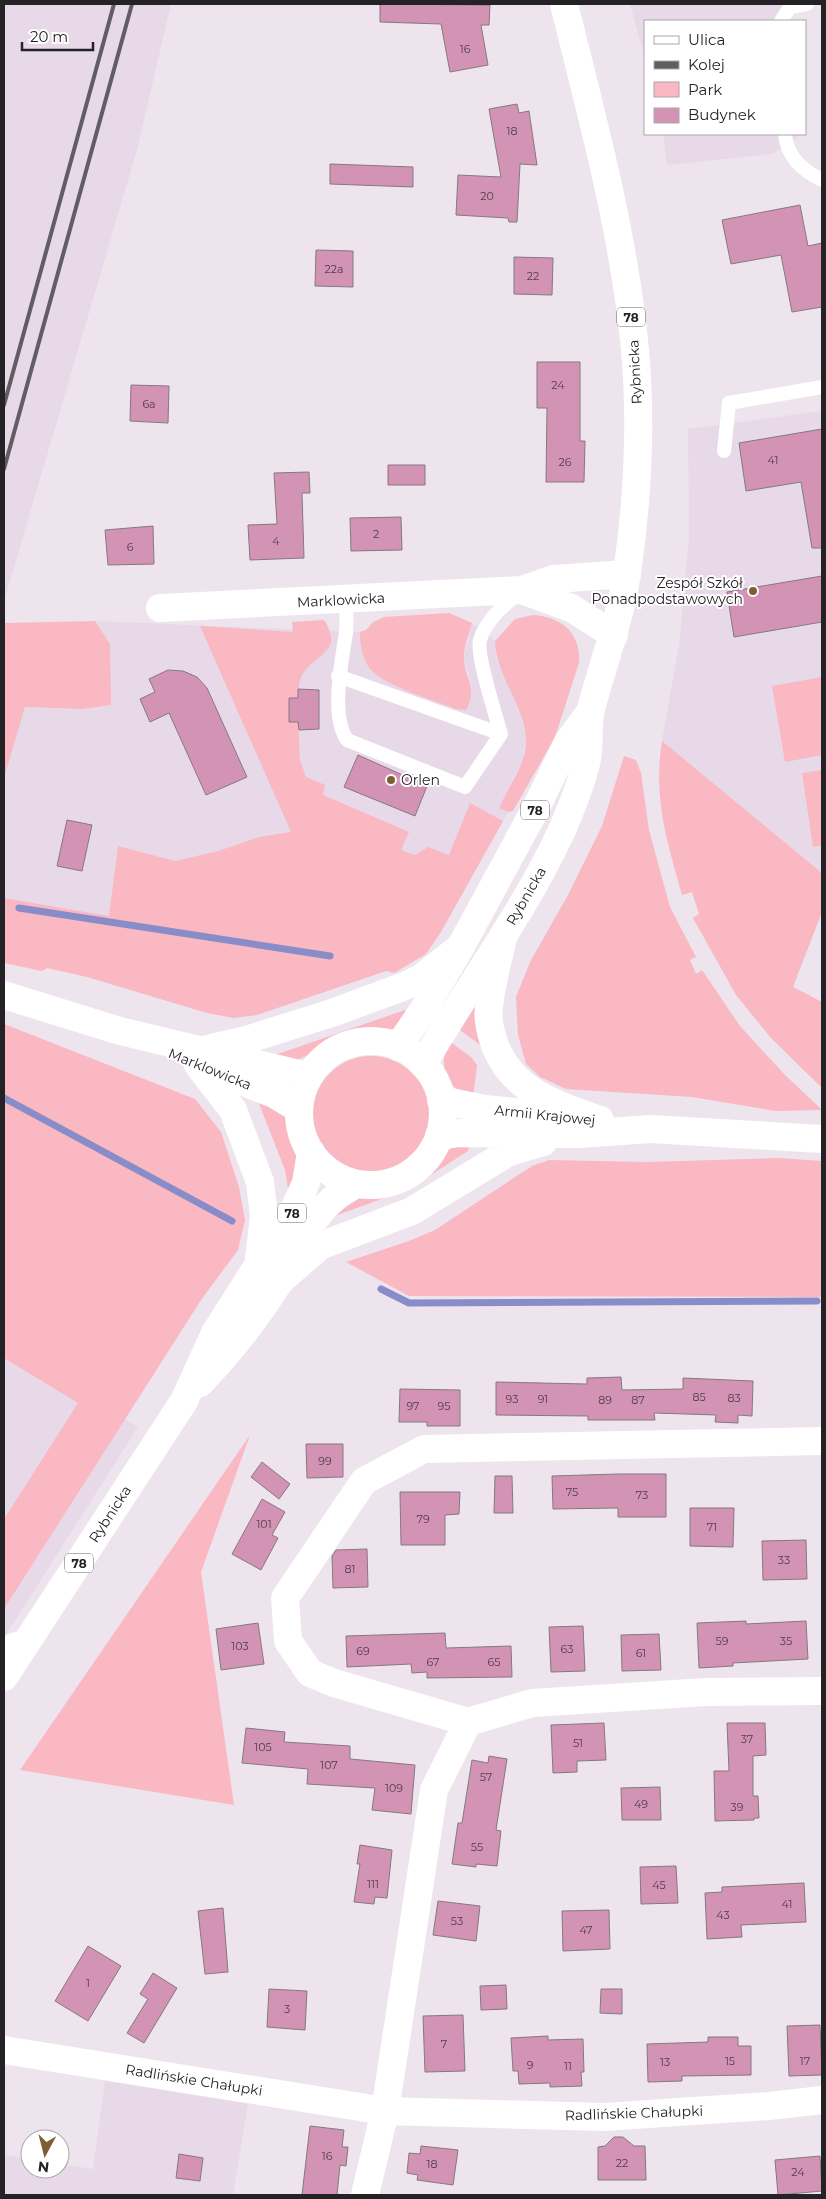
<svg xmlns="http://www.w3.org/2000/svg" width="826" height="2199" font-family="Montserrat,sans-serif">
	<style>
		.built { fill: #e8d9e9 }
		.green { fill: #f9b8c2 }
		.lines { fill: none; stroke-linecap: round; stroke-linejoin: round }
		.stream { stroke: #888cc8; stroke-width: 7 }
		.building { fill: #d393b4; stroke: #84797e }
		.service { stroke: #fff; stroke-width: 14 }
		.minor { stroke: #fff; stroke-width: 28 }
		.secondary { stroke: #fff; stroke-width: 28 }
		.primary { stroke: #fff; stroke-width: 28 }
		.rail { stroke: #615d62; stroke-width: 4 }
		.poi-dot { fill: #7d5f33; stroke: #fff; stroke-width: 2 }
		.labels { text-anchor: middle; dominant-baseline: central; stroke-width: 4; stroke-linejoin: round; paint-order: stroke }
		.number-label { font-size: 11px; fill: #503e49 }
		.shield { fill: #fff; stroke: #666466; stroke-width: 1 }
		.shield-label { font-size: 12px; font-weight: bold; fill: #252225 }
		.street-label { font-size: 14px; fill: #252225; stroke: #fff }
		.poi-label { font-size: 14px; fill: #252225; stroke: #fff; text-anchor: end }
	</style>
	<rect width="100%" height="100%" fill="#ede4ee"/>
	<path class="built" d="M4,4H171L137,150L4,601Z
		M630,4H776L790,7L791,21H645V59Z
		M663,134H797V138L772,154L667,165Z
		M822,411V873L662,741L679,645L689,538L688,429Z
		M95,621L360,632V638L373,672L400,687L456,708L472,688L464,658L472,623L495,641L496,656L519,711L526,738L523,759L499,808L508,812L457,903L259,837L218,851L175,861L118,847L110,916L4,898V778L25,707L82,709L110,644Z
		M4,1344L138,1427L4,1638Z
		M105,2081L248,2104L233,2195H4V2155L30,2159V2169H60V2164L93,2169Z"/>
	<path class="green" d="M449,613L472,623C469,634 464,646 464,657C464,679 479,687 466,710L456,709C433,700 391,688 373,672C363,663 360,646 360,632L366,630L373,622L384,617Z
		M533,615C562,617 581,633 579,663L555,737L513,811L508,812L499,808C506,792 517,776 523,759C537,718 496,682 495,641L515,619Z
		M323,620C328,624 327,625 329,630C339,651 314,657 304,672C299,679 298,689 298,698L289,699V722H298L300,760L306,777L325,785L323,795L409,832L401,850L415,855L428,847L449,855L470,803L503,821L441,932L426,954L394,973L386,971L257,1015L234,1018L207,1013L87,977L47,968L42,971L4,963V898L109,916L118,846L175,861L218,851L259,837L291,832L200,626L293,632L292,622Z
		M95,621L110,644L111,705L82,709L25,707L4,778V623Z
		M822,677V755L785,762L772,686Z
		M662,741L822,873V912L793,987L822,1002V1088L771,1038L736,995L693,918L699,914L692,892L682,895C667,841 653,798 662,741Z
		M624,756L636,760L641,773L649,830L670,907L696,957L690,960L696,974L702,970L740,1026L784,1074L822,1110L776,1111L692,1097L566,1089L540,1077L526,1064L518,1035L516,997L530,962L568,895L602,826Z
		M822,770V845L813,847L802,773Z
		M478,991L487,1050L456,1027Z
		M405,1010L409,1015L396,1028L386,1031H361L295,1061L275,1055Z
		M4,1024L195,1099L221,1132L239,1187L245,1220L238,1250L201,1300L4,1609V1519L78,1403L4,1358Z
		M448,1040L472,1058L477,1065L473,1098C444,1086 439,1069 448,1040Z
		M313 1114a58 58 0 1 1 116 0a58 58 0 1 1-116 0Z
		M258,1101L283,1111L290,1121L300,1153L289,1194L285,1170Z
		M457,1145H469L468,1151L409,1189L329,1218L353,1197L394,1190L416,1180L448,1150Z
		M778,1158L822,1161V1297L409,1296L346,1262L409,1241L435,1230L532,1166L549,1160L647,1162Z
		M250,1435L201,1572L234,1805L20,1770Z"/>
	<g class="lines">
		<path class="stream" d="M19,908L330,956
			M4,1098L232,1221
			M381,1289L409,1303L817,1301"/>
	</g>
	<path class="building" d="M380,4L490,5L489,25H481L488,65L450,72L441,24L380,22Z
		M517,104L519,113L529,111L537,165L520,164L517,222H509L508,218L456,215L458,175L501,177L489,109Z
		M330,164L413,167V187L330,184Z
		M800,205L808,246L822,243V307L792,312L781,255L731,264L722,220Z
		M316,250L353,251V287L315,286Z
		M514,257L553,258L552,295L514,294Z
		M537,362H580V441H585L584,482H546L547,408H537Z
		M131,385L169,386L168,423L130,421Z
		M822,429V548H812L801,482L746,491L739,443Z
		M388,465H425V485H388Z
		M309,472L310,493H302L304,558L250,560L248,525L277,524L274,473Z
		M401,517L402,550L351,551L350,518Z
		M153,526L154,564L108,565L105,530Z
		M822,576V622L734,637L727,592Z
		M168,670L183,671L197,677L207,688L247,777L206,795L169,713L150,722L140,699L155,692L149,679Z
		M298,689L319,690V729L299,730L298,722H289V698H298Z
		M358,755L427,786L415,816L344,787Z
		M67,820L92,825L82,871L57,866Z
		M621,1377L622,1390L683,1389V1378L753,1381L752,1416L738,1415V1423L715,1422L716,1415L654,1413L655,1420H588V1416L496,1415V1382L587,1384V1378Z
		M400,1389L460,1390V1426H427V1422H399Z
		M306,1444H343V1477L307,1478Z
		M262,1462L290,1484L279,1499L251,1477Z
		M618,1474H666V1517H618V1508L553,1509L552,1476Z
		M495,1476H512L513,1513H494Z
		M400,1492H460L459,1514L445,1515V1545H401Z
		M262,1499L285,1512L272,1535L278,1538L261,1570L232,1554Z
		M690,1508H734L733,1547L690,1546Z
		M806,1540L807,1579L763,1580L762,1541Z
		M367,1549L368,1587L333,1588L332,1556L336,1550Z
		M746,1621V1624L806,1621L808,1659L733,1663V1666L699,1668L697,1623Z
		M258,1623L264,1664L221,1670L216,1629Z
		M583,1626L585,1671L551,1672L549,1627Z
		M445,1633L446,1648L511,1646L512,1677L427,1678V1672L412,1673L411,1664L347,1667L346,1636Z
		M659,1634L661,1670L622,1671L621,1635Z
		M604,1723L606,1760L577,1761V1772L553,1773L551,1725Z
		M727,1723H765L766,1755L753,1756V1796H758L759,1818H754V1820L715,1821L714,1771H729Z
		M246,1728L285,1732L284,1742L350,1746V1759L415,1765L411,1814L372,1810L375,1788L307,1784L308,1769L242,1763Z
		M489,1756L507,1759L496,1830L501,1831L497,1866L476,1864V1867L452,1864L458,1823H462L472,1760L488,1763Z
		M660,1787L661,1820H622L621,1788Z
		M360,1845L392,1850L387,1898L375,1897L374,1904L354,1902L360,1864H357Z
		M676,1866L678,1903L641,1904L640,1867Z
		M804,1883L806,1922L741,1925L742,1937L707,1939L705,1893L722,1892V1887Z
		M438,1901L480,1906L476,1941L433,1935Z
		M223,1908L228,1972L205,1974L198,1911Z
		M609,1910L610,1949L563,1951L562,1911Z
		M88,1946L121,1966L88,2021L55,2001Z
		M153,1973L177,1988L144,2043L127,2033L148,1999L140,1994Z
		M506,1985L507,2009L481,2010L480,1986Z
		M269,1989L307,1991L305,2030L267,2027Z
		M601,1989H622V2014L600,2013Z
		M463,2015L465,2071L425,2072L423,2016Z
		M820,2025L822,2075L789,2076L787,2026Z
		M548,2036V2040L583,2039L584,2072H581L582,2086L550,2087V2083L519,2084L518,2071H513L511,2038Z
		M708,2037H738V2046H751V2075L682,2076V2081L648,2082L647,2044L708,2042Z
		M310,2126L344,2130L342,2147H348L346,2166L340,2165L337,2195H302Z
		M614,2137H623L634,2146H645L646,2180H598V2147L605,2146Z
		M421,2146L458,2150L453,2185L417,2180L418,2175L407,2173L409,2153L420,2154Z
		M179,2154L203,2158L200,2181L176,2178Z
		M820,2156L822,2191L778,2195L775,2160Z"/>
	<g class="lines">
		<path class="service" d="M781,21L790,7L807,4
			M785,134C787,157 802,170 822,180
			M724,451L729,403L822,387
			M346,600C346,611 347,622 346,632C342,662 330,714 347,740L465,787L501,734C496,716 476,655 480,640C486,620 503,606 519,593
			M338,676L501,734
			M4,1643L29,1635"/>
		<path class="minor" d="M522,590L571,608L614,635
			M160,608L522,590L554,579L627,574
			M822,1441L424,1449L364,1481L285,1598L288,1641L310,1673L334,1683L468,1722L532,1703L706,1692L822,1691
			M4,2050L385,2111L604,2117L769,2106L822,2100
			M365,2195L385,2111L434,1790L468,1722"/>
		<path class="secondary" d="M503,938C498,961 491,984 489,1007C487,1021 491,1035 496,1048C515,1093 558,1105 600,1120
			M4,995L120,1031L308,1076
			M207,1049L249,1039L332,1013L405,986L421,978L459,948
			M198,1065L233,1110L260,1182L264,1216L258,1268
			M200,1065L274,1094L299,1109
			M441,1100L485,1109L568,1117
			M439,1136L460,1133L579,1134L650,1129L822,1139
			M281,1280L320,1246L412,1211L509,1152L543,1142"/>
		<path class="primary" d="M299 1113a72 72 0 1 1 144 0a72 72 0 1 1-144 0Z
			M398,1047L422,1012L460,948L537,806L568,742L590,712
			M423,1064C469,985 525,911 563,828C571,809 583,779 587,759C590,743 587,725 591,709C603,663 620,620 627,573C637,504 641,430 636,361C626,240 593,121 564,4
			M200,1383C230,1352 255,1320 278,1284C296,1257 306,1223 331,1201C338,1194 348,1189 356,1184
			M4,1677L184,1401L215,1333L295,1207L306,1183L311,1152"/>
		<path class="rail" d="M4,405L114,4
			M4,469L132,4"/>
	</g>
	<g class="poi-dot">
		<circle cx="753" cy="591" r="5"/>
		<circle cx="391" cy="780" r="5"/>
	</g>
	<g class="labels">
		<g class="number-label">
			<text x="465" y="49">16</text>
			<text x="512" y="131">18</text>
			<text x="487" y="196">20</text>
			<text x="334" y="269">22a</text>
			<text x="533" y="276">22</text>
			<text x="558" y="385">24</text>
			<text x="149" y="404">6a</text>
			<text x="773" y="460">41</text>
			<text x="565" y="462">26</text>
			<text x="376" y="534">2</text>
			<text x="276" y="541">4</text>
			<text x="130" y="547">6</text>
			<text x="699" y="1397">85</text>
			<text x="734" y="1398">83</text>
			<text x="512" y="1399">93</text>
			<text x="543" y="1399">91</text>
			<text x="605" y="1400">89</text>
			<text x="638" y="1400">87</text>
			<text x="413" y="1406">97</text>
			<text x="444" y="1406">95</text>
			<text x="325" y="1461">99</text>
			<text x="572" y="1492">75</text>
			<text x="642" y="1495">73</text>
			<text x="423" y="1519">79</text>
			<text x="264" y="1524">101</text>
			<text x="712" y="1527">71</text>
			<text x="784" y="1560">33</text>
			<text x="350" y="1569">81</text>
			<text x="722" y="1641">59</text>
			<text x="786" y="1641">35</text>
			<text x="240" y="1646">103</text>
			<text x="567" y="1649">63</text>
			<text x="363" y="1651">69</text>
			<text x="641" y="1653">61</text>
			<text x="433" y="1662">67</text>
			<text x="494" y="1662">65</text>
			<text x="747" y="1739">37</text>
			<text x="578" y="1743">51</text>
			<text x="263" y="1747">105</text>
			<text x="329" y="1765">107</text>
			<text x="486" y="1777">57</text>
			<text x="394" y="1788">109</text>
			<text x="641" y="1804">49</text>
			<text x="737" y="1807">39</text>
			<text x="477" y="1847">55</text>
			<text x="373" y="1884">111</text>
			<text x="659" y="1885">45</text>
			<text x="787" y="1904">41</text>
			<text x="723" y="1915">43</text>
			<text x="457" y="1921">53</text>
			<text x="586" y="1930">47</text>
			<text x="88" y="1983">1</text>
			<text x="287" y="2009">3</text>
			<text x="444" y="2044">7</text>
			<text x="730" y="2061">15</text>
			<text x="805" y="2061">17</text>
			<text x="665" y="2062">13</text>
			<text x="530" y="2065">9</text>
			<text x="568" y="2066">11</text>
			<text x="327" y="2156">16</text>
			<text x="622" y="2163">22</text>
			<text x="432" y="2164">18</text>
			<text x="798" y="2172">24</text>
		</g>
		<g class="shield">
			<rect x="617" y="307.5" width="28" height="19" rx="4"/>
			<rect x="521" y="800.5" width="28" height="19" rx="4"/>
			<rect x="278" y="1203.5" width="28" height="19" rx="4"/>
			<rect x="65" y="1553.5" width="28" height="19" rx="4"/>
		</g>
		<g class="shield-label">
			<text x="631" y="317">78</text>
			<text x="535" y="810">78</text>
			<text x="292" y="1213">78</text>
			<text x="79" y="1563">78</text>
		</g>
		<g class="street-label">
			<text transform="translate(635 372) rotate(-93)">Rybnicka</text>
			<text transform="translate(341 600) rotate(-3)">Marklowicka</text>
			<text transform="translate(526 896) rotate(-60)">Rybnicka</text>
			<text transform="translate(210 1069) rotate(22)">Marklowicka</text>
			<text transform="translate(545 1115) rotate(6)">Armii Krajowej</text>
			<text transform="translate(110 1514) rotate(-57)">Rybnicka</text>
			<text transform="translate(194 2080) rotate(9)">Radlińskie Chałupki</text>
			<text transform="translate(634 2113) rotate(-2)">Radlińskie Chałupki</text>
		</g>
		<g class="poi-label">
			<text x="743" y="583">Zespół Szkół<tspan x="743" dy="16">Ponadpodstawowych</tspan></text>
			<text x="401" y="780" text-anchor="start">Orlen</text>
		</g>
	</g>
	<rect width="826" height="2199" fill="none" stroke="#252225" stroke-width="10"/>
	<rect x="644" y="20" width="162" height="115" fill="#ffffff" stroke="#a8a7a8"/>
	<rect x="654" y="36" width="25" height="8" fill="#ffffff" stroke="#a8a7a8"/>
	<text x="688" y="45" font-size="15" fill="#252225">Ulica</text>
	<rect x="654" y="61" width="25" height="8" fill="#615d62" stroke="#a8a7a8"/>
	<text x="688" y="70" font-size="15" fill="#252225">Kolej</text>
	<rect x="654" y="82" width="25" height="15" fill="#f9b8c2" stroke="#a8a7a8"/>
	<text x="688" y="95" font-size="15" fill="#252225">Park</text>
	<rect x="654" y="108" width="25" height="15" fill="#d393b4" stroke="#a8a7a8"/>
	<text x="688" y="120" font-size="15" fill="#252225">Budynek</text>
	<g transform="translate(45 2154) rotate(187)"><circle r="24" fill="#ffffff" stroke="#a8a7a8"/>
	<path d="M0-4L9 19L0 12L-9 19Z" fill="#7d5f33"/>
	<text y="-8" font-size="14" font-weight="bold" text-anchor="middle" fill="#252225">N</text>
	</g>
	<path d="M22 42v8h71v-8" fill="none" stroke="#252225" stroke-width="2.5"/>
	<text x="30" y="42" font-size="15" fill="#252225" stroke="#ffffff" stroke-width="4" paint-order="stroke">20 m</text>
</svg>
